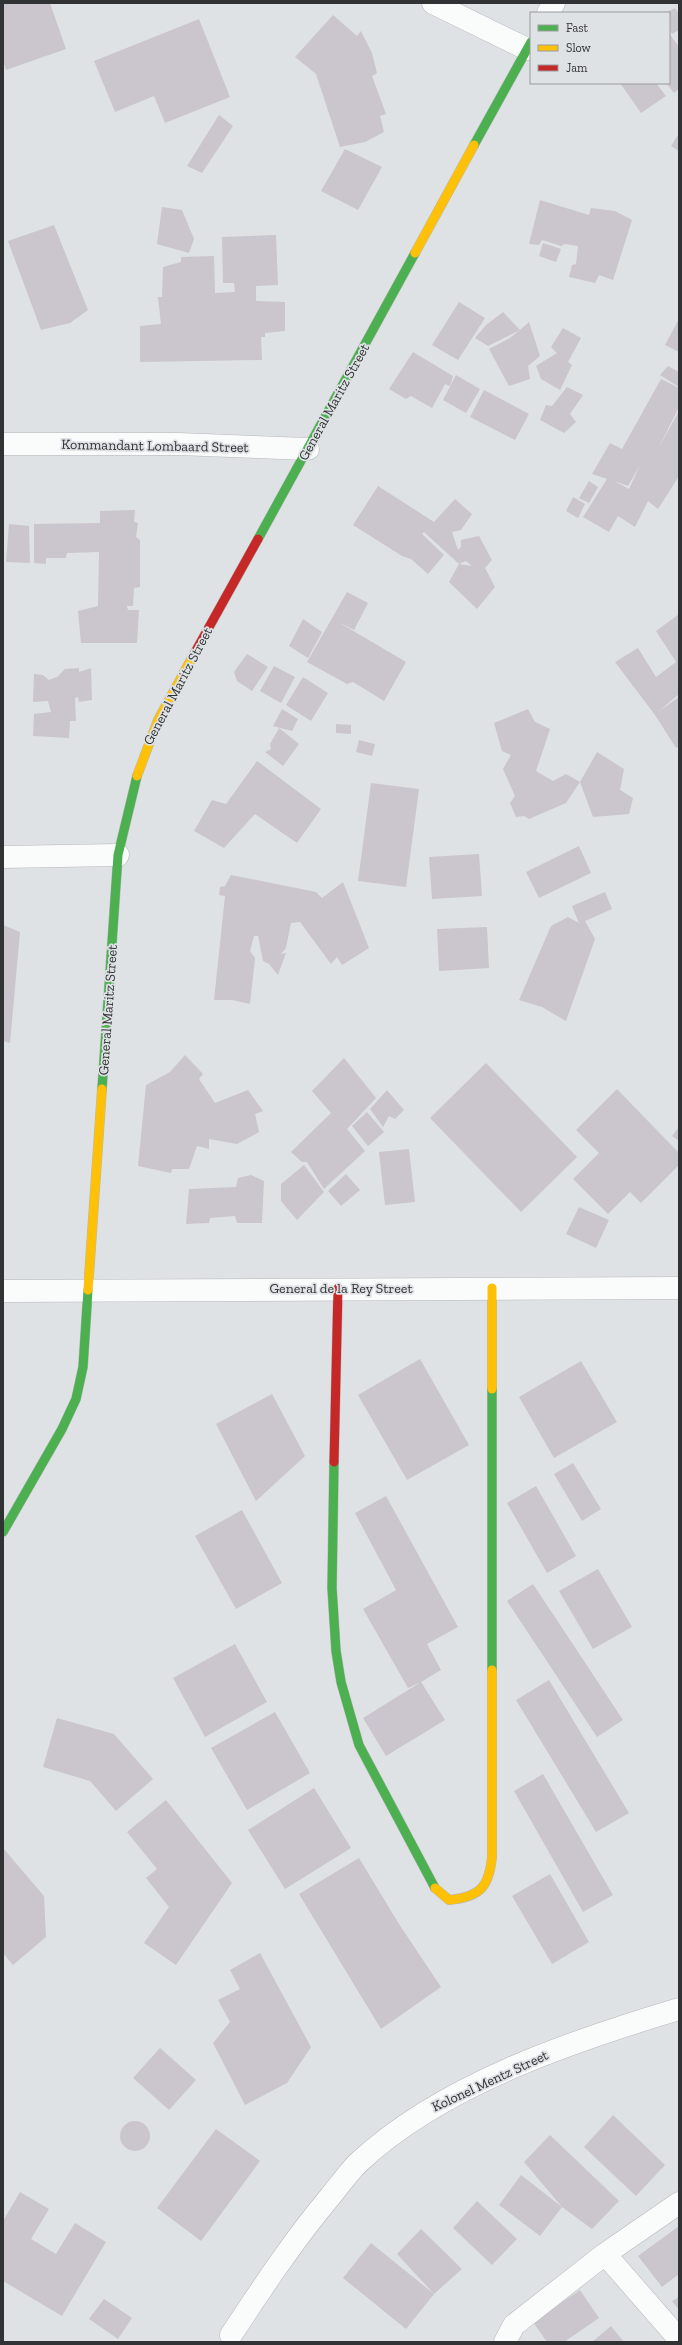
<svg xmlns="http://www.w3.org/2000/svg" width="682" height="2345" font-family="'Zilla Slab',serif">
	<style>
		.building { fill: #cbc5cd; fill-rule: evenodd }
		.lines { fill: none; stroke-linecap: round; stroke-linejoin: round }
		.street-casing { stroke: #b5b8b9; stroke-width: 23 }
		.fast-casing { stroke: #b5b8b9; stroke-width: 10 }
		.slow-casing { stroke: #b5b8b9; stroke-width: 10 }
		.jam-casing { stroke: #b5b8b9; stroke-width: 10 }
		.street { stroke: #fafbfb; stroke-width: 22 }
		.fast { stroke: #4caf50; stroke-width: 9 }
		.slow { stroke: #ffc107; stroke-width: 9 }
		.jam { stroke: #c62828; stroke-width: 9 }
		.labels { text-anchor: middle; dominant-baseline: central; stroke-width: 3.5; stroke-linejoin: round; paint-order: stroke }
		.street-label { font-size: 14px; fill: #313233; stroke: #dee2e5 }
	</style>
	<rect width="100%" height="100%" fill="#dfe2e4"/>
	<path class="building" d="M3,3H50L66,49L6,70L3,61Z
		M675,8L679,14V30L672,34L669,29V13H665Z
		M333,15L357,36L361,31L372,53L377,73L372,76L386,114L380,116L384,132L365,142L340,147L316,74L295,57Z
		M199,19L230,97L165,123L154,96L115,112L94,61Z
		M669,33L679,47V89L674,93L666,83H669Z
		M620,83H656L666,96L641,113Z
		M219,115L233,126L202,173L187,166Z
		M678,135H679V151L671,146Z
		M345,149L382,167L358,210L321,191Z
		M540,200L589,215L591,208L615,211L632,220L613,280L599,275L595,283L569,277L572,265L576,264L578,246L565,244L561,246L542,240L539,245L529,244Z
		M162,207L182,210L194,239L189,253L157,244Z
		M54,225L88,310L70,323L41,330L8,241Z
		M276,235L278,285L256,286V301L285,302V331L265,333V337H261L262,360L140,362V326L161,324L158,297H162L163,267L181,262V257L214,256L215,293L235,292L234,283H223L222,237Z
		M543,243L561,249L556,262L539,256Z
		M459,302L485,318L458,360L432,345Z
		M503,312L520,330L529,322L540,356L528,366L530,379L509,386L489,349L510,338L520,330L488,346L475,338L486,325Z
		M679,319V352L665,345Z
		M563,328L581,338L568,362L572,365L560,390L541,379L536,366L557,353L551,347Z
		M413,352L453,376L450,386L445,384L432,408L411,396L406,399L389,389Z
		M668,366L679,372V387L660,375Z
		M456,375L480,389L466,413L443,400Z
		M661,379L679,388V407L658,449L679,411V476L658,509L648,501L635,527L618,516L609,532L583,517L607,479L592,474L610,443L622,449ZM640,465L629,489L614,481L628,486Z
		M567,387L583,395L570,414L576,422L564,433L540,420L546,405L552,406Z
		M484,390L529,414L515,440L470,417Z
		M589,481L598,487L589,503L579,498Z
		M378,486L434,522L455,499L472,514L461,530L452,532L458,550L461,547V540L479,536L492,560L485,568L495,587L477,609L449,582L459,564L472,566L466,561L459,564L424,532L422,534L444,555L428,574L411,559L402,556L353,525Z
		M573,497L585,504L578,518L566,511Z
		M135,510L134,522L138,523L136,537L140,540V587L134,588L133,606H127L128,610H139L137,643H81L78,611L98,606L99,552L67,553L66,558H46V564L34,563V524L100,523V511Z
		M9,524L29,526L30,563L6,562Z
		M347,592L368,603L354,630L338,622L406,662L384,701L353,682L347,684L307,662Z
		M679,614V694L658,712L679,697V746L676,748L655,715L615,662L638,648L656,677L676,662L656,631Z
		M303,619L322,632L308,658L289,646Z
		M247,654L268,667L252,691L237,681L234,672Z
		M274,666L295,677L281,703L260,691Z
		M79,668V672L91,668L92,700L79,702L78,697L75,698L76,721H70L69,738L33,736L34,714L51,712L48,701L33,702L34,674L43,675L49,680L57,677L65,669Z
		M303,677L328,693L311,721L286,705Z
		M282,709L298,719L292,731L273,726Z
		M528,709L535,722L550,729L536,771L553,781L566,774L580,782L566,803L529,819L524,816L516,817L510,803L515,796L503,769L511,755L502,751L494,723Z
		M336,724L351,725V734L336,733Z
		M279,728L299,744L283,766L265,752L271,749L270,744Z
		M359,740L375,744L372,756L356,752Z
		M597,752L624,769L620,790L633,798L629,814L593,817L580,782Z
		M257,761L321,809L297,843L255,814L224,848L194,831L212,800L226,804Z
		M371,783L419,789L406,887L358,881Z
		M579,846L591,873L539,898L526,872Z
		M479,854L482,896L432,899L429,857Z
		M231,875L316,892L322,898L343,882L369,948L342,965L337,957L331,964L300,922L291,923L286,948L281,954L286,953L278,975L269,964L263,961L258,936H254L250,951L255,958L250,1004L232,1000H214L225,896L219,895L220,887L225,886Z
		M605,892L612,909L585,921L595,939L566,1021L542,1007L519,1000L551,926L568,917L579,923L572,906Z
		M3,925L20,932L10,1043L3,1041Z
		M487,927L489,968L439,971L437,929Z
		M185,1055L203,1074L199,1079L215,1103L248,1090L263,1111L255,1114L259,1132L237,1144L209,1139V1149L197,1146L189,1169H172L171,1173L138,1166L146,1085L170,1072Z
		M344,1058L376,1098L347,1129L365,1151L324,1189L307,1162H302L291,1152L331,1113L312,1091Z
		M486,1063L577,1157L521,1212L430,1118Z
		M617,1089L679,1153V1165L641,1203L630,1192L608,1214L573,1179L599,1153L576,1130Z
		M387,1090L404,1110L395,1119L389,1116L383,1127L370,1109Z
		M367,1112L384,1132L368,1146L352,1126Z
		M679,1127V1141L672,1136Z
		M409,1149L415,1202L385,1205L379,1152Z
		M304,1165L324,1192L297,1220L281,1201V1184Z
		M346,1174L360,1190L341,1206L328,1191Z
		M251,1175L264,1181L262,1223H237L235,1216L210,1218L209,1223L186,1224L189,1189L236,1187L238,1178Z
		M579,1207L609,1220L596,1248L566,1234Z
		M420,1359L469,1445L407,1480L358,1395Z
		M581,1361L617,1422L554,1458L519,1397Z
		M272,1394L305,1456L256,1501L216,1424Z
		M573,1463L601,1509L582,1521L554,1474Z
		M536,1486L576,1556L547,1573L507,1503Z
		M386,1496L458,1627L427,1644L441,1670L421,1682L445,1720L386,1756L363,1718L421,1682L408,1688L363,1609L396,1590L355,1513Z
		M242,1510L282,1583L236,1609L195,1536Z
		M598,1569L632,1627L593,1649L559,1591Z
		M533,1584L623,1720L597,1737L507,1601Z
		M235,1644L267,1702L205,1737L173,1678Z
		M549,1680L629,1813L596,1832L516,1700Z
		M275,1712L310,1773L247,1810L211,1748Z
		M57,1718L114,1734L153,1779L116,1811L90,1781L43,1767Z
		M543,1774L613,1895L583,1912L514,1791Z
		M314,1788L351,1848L285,1889L248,1830Z
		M166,1800L232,1883L176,1965L144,1943L169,1907L146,1878L157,1869L127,1832Z
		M3,1848L44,1896L46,1937L13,1965L3,1953Z
		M359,1858L399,1924L441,1987L381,2029L299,1894Z
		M550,1874L589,1942L552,1964L512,1896Z
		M260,1953L311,2047L287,2083L245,2105L213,2043L230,2022L218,2000L240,1989L230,1970Z
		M160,2048L196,2080L169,2110L133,2078Z
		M613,2115L665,2165L636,2196L584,2147Z
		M120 2136a15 15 0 1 1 30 0a15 15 0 1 1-30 0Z
		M216,2129L260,2161L201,2241L157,2208Z
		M550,2135L619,2201L592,2229L562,2207L540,2236L499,2205L521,2175L562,2207L524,2162Z
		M20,2192L49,2209L31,2239L56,2254L75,2223L106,2242L62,2316L3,2281V2221Z
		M477,2201L517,2239L492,2265L453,2228Z
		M679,2226V2274L662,2287L638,2256Z
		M421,2229L462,2269L434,2294L406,2329L343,2278L371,2243L434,2294L397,2254Z
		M580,2290L599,2318L564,2342H547L533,2322Z
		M679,2297V2310L672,2301Z
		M104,2299L132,2318L118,2339L89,2319Z
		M611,2326L624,2342H592Z"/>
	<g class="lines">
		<g class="street-casing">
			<path id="street" d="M433,3L527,49
				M548,13L554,3
				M3,444H179L308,449
				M3,857L118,855
				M3,1291L679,1288
				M605,2254L679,2339
				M231,2335C262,2288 293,2241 329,2198C339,2186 348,2173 358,2163C441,2085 572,2041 679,2009
				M505,2342L514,2325L605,2254L679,2203"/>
		</g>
		<g class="fast-casing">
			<path id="fast" d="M474,145L531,42
				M258,539L415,253
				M102,1089L118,855L137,776
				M492,1389V1670
				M334,1462L332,1588L336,1651L341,1682L359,1745L435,1888
				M3,1532L62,1429L76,1399L83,1367L88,1290"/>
		</g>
		<g class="slow-casing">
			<path id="slow" d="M415,253L474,145
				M137,776L158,720L193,656
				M492,1288V1389
				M88,1290L102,1089
				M435,1888L449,1900C480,1897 489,1887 492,1857V1670"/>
		</g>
		<g class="jam-casing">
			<path id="jam" d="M193,656L258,539
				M334,1462L338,1288"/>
		</g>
		<use href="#street" class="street"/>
		<use href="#fast" class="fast"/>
		<use href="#slow" class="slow"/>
		<use href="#jam" class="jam"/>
	</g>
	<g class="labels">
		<g class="street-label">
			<text transform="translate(334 402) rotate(-61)">General Maritz Street</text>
			<text transform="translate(155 446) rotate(1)">Kommandant Lombaard Street</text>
			<text transform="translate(178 686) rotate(-62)">General Maritz Street</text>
			<text transform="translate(108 1010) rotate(-86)">General Maritz Street</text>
			<text x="341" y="1288">General de la Rey Street</text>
			<text transform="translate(490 2081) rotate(-25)">Kolonel Mentz Street</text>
		</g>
	</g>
	<rect width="682" height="2345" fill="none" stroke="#313233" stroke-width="8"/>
	<rect x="530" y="12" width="140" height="72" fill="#dee2e5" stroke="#999c9e"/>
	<rect x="538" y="25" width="20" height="6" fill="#4caf50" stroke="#999c9e"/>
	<text x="566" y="32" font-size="12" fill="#313233">Fast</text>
	<rect x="538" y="45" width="20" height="6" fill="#ffc107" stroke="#999c9e"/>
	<text x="566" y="52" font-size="12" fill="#313233">Slow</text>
	<rect x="538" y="65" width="20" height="6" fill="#c62828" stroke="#999c9e"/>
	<text x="566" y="72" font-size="12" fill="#313233">Jam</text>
</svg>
